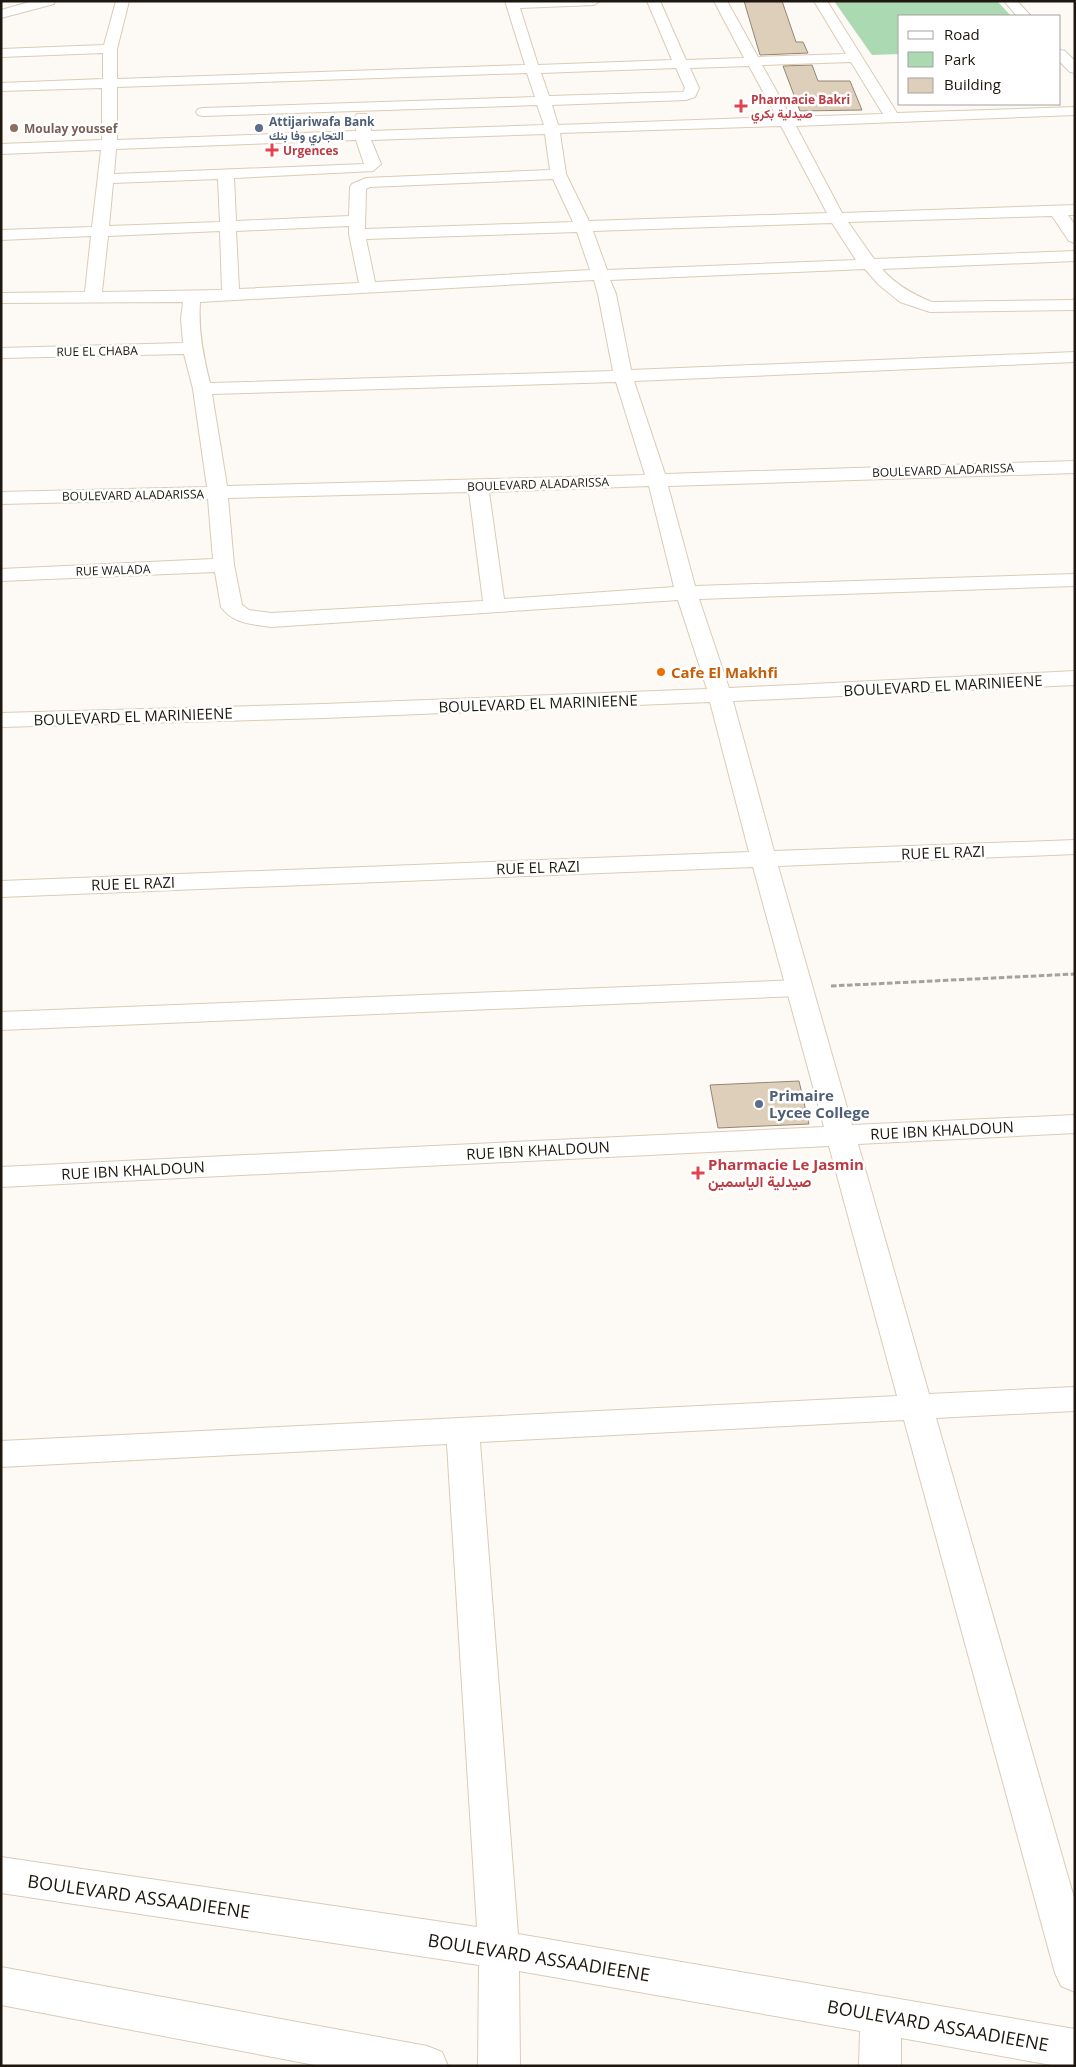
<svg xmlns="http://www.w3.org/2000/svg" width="1076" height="2067" font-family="'Open Sans',Vazirmatn,sans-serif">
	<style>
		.green { fill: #aad9b2 }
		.building { fill: #decfba; stroke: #948673 }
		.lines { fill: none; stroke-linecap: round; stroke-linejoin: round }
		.pedestrian-casing { stroke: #dacbb6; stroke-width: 2 }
		.minor-casing { stroke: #dacbb6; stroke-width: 2 }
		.path { stroke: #a5a19c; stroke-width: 3; stroke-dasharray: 5.5 2.5; stroke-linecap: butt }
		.pedestrian { fill: #fff; fill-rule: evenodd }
		.minor { fill: #fff; fill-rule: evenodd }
		.health-dot { fill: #e0444e; stroke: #fff; stroke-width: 2 }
		.education-dot { fill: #8d6e63; stroke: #fff; stroke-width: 2 }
		.service-dot { fill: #5c6f8a; stroke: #fff; stroke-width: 2 }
		.food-dot { fill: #e8710a; stroke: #fff; stroke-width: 2 }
		.labels { text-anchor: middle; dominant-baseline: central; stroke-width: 5; stroke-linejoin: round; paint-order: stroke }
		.far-health-label { font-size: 12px; font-weight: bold; fill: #be3a42; stroke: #fff; text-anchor: start }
		.far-service-label { font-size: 12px; font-weight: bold; fill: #4e5e75; stroke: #fff; text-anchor: start }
		.far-education-label { font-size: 12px; font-weight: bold; fill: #785e54; stroke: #fff; text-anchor: start }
		.far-street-label { font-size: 12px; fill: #1d1710; stroke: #fff }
		.food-label { font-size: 15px; font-weight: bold; fill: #c56008; stroke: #fff; text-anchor: start }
		.street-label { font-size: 15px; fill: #1d1710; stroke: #fff }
		.service-label { font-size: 15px; font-weight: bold; fill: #4e5e75; stroke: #fff; text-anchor: start }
		.health-label { font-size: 15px; font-weight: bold; fill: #be3a42; stroke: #fff; text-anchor: start }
		.near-street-label { font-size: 18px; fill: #1d1710; stroke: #fff }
	</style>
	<rect width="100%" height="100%" fill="#fdfaf6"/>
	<path class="green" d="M834,1H997L1011,16H900V54L872,55Z"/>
	<path class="building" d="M744,1H782L796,42H803L808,53L760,55Z
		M812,65L818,81H850L862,110L800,111L783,66Z
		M799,1081L809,1124L718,1128L710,1085Z"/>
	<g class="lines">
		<g class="pedestrian-casing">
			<path id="pedestrian" d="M799,980L808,982L812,988L808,994L799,996L1,1030V1012Z"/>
		</g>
		<g class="minor-casing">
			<path id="minor" d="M33,1H55L54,4L1,18V10Z
				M116,1H129L117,49V79L525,65L505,1H600L594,5L520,8L538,65L672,60L647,1H660L686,60L744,58L714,1H727L758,57L846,54L814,1H827L897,113L1075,107V115L796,126L842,213L1075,205V215H1068L1075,225V243L1069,241L1052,216L848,222L874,259L1075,251V261L882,269C896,285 912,294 932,302L1075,300V310L930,312L900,302L878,284L865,269L610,280L616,294L631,370L1075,352V362L634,381L665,474L1075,461V473L668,486L695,586L1075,574V586L699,599L729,688L1075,671V685L733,701L774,851L1075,840V854L778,866L852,1125L1075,1115V1133L858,1144L929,1394L1075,1387V1411L936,1418L1075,1901V1992L1061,1986L1055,1973L904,1420L480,1442L518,1934L1075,2029V2066H1057L901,2038V2066H859L860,2031L519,1971L520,2066H478L479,1965L1,1893V1857L477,1927L447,1444L1,1467V1441L897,1396L829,1146L1,1187V1167L824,1127L753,867L1,897V881L749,852L710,702L324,718L1,727V713L324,704L707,689L678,600L271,627C252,624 233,624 221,607L215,572L1,581V569L213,559L208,499L1,504V492L207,487L193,389L184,354L1,358V348L183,343L181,319L183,302L1,303V293L85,292L91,236L1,240V230L92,227L101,150L1,154V144L102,140V88L1,91V83L103,79V53L1,57V49L104,45ZM851,62L883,114L791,117L762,65ZM749,66L777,117L558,125L552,105L686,100L695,97L699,88L690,68ZM676,68L685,88L683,92L549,96L541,73ZM527,73L535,97L203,108L198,109L196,112L198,115L203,116L537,105L544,125L371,131L369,117L367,114H357L355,117L356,131L117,140V87ZM781,126L827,213L589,221L566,174L560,133ZM545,134L550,170L366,178L352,184L350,187L349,216L236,221L234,178L373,171L381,164L371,140ZM356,140L364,164L114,174L116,149ZM218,179L220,222L109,226L113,183ZM553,179L573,222L365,229L366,189L370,187ZM832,223L856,260L607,270L593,231ZM349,226V234L359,283L239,289L236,231ZM220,231L222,290L102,292L108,236ZM577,232L590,270L375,282L366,239ZM594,280L598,294L613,371L210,383C203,356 198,330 200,302ZM616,382L645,475L227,486L212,394ZM649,486L674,587L504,599L489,492ZM469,492L483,601L271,613L249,610L242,605L234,565L228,498Z
				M1004,1H1017L1031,16H1017Z
				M1060,50L1065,51L1075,61V73L1070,72L1060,62Z
				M1,1967L427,2046L442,2052L448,2066H320L1,2005Z"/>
		</g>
		<path class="path" d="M831,986L1075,974"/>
		<use href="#pedestrian" class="pedestrian"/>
		<use href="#minor" class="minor"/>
	</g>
	<g class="health-dot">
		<path d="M738.5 98.5h5v5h5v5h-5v5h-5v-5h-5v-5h5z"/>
		<path d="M269.5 142.5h5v5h5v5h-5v5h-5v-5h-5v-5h5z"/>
		<path d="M695.5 1165.5h5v5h5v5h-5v5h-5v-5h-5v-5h5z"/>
	</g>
	<circle class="education-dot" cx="14" cy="128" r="5"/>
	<g class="service-dot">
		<circle cx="259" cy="128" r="5"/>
		<circle cx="759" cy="1104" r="5"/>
	</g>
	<circle class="food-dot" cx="661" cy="672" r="5"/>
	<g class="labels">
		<g class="far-health-label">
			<text x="751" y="99">Pharmacie Bakri<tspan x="751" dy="14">صيدلية بكري</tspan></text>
			<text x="283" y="150">Urgences</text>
		</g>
		<g class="far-service-label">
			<text x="269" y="121">Attijariwafa Bank<tspan x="269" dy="14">التجاري وفا بنك</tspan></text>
		</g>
		<g class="far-education-label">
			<text x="24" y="128">Moulay youssef</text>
		</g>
		<g class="far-street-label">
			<text transform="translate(97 351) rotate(-1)">RUE EL CHABA</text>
			<text transform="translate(943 470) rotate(-2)">BOULEVARD ALADARISSA</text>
			<text transform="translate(538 484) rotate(-2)">BOULEVARD ALADARISSA</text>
			<text transform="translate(133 495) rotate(-1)">BOULEVARD ALADARISSA</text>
			<text transform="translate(113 570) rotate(-2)">RUE WALADA</text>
		</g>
		<g class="food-label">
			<text x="671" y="672">Cafe El Makhfi</text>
		</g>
		<g class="street-label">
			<text transform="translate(943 685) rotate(-3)">BOULEVARD EL MARINIEENE</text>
			<text transform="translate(538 703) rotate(-2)">BOULEVARD EL MARINIEENE</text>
			<text transform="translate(133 716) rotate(-2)">BOULEVARD EL MARINIEENE</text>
			<text transform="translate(943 852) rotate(-2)">RUE EL RAZI</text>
			<text transform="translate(538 867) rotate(-2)">RUE EL RAZI</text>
			<text transform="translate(133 883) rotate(-2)">RUE EL RAZI</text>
			<text transform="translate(942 1130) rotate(-3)">RUE IBN KHALDOUN</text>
			<text transform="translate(538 1150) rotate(-3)">RUE IBN KHALDOUN</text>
			<text transform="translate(133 1170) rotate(-3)">RUE IBN KHALDOUN</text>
		</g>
		<g class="service-label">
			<text x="769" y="1095">Primaire<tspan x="769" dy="17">Lycee College</tspan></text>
		</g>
		<g class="health-label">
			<text x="708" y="1164">Pharmacie Le Jasmin<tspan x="708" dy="17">صيدلية الياسمين</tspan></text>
		</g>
		<g class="near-street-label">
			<text transform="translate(139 1896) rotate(8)">BOULEVARD ASSAADIEENE</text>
			<text transform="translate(539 1957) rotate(9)">BOULEVARD ASSAADIEENE</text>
			<text transform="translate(938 2025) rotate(10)">BOULEVARD ASSAADIEENE</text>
		</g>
	</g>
	<rect width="1076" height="2067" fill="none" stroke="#1d1710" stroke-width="5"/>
	<rect x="898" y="15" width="162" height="90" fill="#ffffff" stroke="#a5a29f"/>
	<rect x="908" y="31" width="25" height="8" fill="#ffffff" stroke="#a5a29f"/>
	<text x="944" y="40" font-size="15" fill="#1d1710">Road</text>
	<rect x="908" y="52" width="25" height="15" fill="#aad9b2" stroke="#a5a29f"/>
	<text x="944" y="65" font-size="15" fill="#1d1710">Park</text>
	<rect x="908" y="78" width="25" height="15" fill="#decfba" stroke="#a5a29f"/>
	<text x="944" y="90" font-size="15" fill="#1d1710">Building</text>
</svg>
